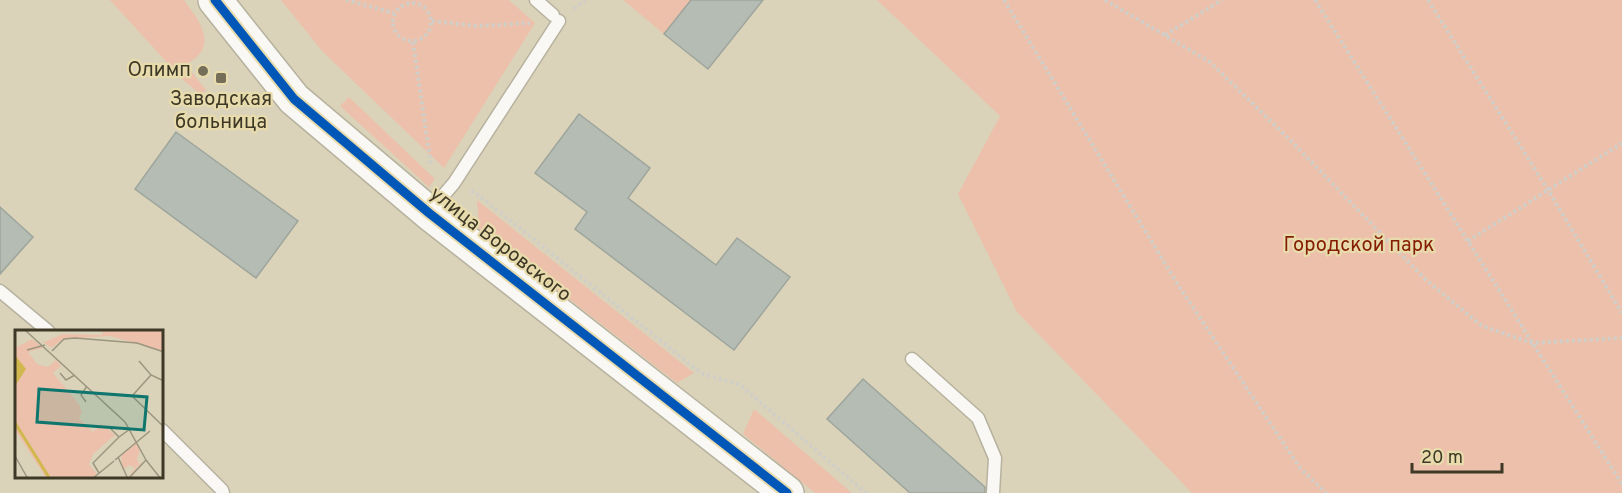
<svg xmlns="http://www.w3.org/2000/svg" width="1622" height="493" font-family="Overpass,sans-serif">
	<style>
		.green { fill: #ecc0ab }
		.building { fill: #b4bcb3; stroke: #9ea59c; stroke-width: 1.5 }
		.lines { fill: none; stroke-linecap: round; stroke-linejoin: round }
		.lane-casing { stroke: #b7b29e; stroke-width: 15 }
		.secondary-casing { stroke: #b7b29e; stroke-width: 36 }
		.path { stroke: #d0cec6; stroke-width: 4; stroke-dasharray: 3 3; stroke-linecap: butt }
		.lane { stroke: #f9f8f5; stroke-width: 12 }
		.secondary { stroke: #f9f8f5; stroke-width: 33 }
		.cycleway-casing { stroke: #e8dbac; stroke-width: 13 }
		.cycleway { stroke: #0057b8; stroke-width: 9 }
		.poi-dot { fill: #756f5a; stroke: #e8dbac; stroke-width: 2 }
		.labels { text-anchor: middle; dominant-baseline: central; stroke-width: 4.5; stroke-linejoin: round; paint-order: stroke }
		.poi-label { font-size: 20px; fill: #3e3926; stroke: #e8dbac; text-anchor: end }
		.street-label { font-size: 20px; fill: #3e3926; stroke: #e8dbac }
		.park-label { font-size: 20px; fill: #841d01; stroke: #e8dbac }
		.inset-river { fill: none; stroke: #d0b84e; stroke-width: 3 }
		.inset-road { fill: none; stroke: #9c957f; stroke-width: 1.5 }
		.view { fill: #0f766e; fill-opacity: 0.15; stroke: #0f766e; stroke-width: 3 }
		.inset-edge { fill: none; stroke: #3e3926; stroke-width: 3 }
	</style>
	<rect width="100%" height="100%" fill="#dad3ba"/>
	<path class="green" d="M110,0H184C194,14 212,34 201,52C198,57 191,61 186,65L206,90L201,95L181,78Z
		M281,0H509L535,23L444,168L322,51Z
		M623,0H691L664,34Z
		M877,0H1622V493H1192L1017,312L958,194L1000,116Z
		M349,97L435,179L429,187L340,106Z
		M477,200L694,373L677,383L479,229Z
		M754,409L852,493H815L743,434Z"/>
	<path class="building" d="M691,0H763L708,69L664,34Z
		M579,114L650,168L628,198L716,265L737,238L790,277L734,350L575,229L587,212L535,173Z
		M176,132L298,221L256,278L135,189Z
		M0,207L33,237L0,274Z
		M863,379L985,487V493H910L827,419Z"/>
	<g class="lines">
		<g class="lane-casing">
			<path id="lane" d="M536,0L553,15
				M430,211L454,183L559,21
				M0,291L48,331
				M912,359L978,418L995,458L993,493
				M162,430L222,490L223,493"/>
		</g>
		<g class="secondary-casing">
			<path id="secondary" d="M215,0L294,99L429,213L787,493"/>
		</g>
		<path class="path" d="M346,0L394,13
			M1004,0L1180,288L1300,468L1326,493
			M1105,0L1210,62L1292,142L1426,280L1482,326L1532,343L1622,338
			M1315,0L1622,484
			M1428,0L1548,190L1622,313
			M393 22a19 19 0 1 1 38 0a19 19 0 1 1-38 0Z
			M574,9L585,0
			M432,21L477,26L530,23
			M1165,35L1222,0
			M413,42L431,165
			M471,191L477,194L701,373L740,385L866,493
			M1468,241L1622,143"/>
		<use href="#lane" class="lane"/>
		<use href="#secondary" class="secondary"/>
		<g class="cycleway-casing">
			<path id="cycleway" d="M215,0L294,99L429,213L787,493"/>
		</g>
		<use href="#cycleway" class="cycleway"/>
	</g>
	<g class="poi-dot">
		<circle cx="203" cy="71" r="6"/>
		<rect x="215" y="72" width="12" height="12" rx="3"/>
	</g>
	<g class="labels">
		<g class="poi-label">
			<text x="191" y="71">Олимп</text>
			<text x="221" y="100" text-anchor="middle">Заводская<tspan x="221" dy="23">больница</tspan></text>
		</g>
		<g class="street-label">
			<text transform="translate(500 245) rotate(38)">улица Воровского</text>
		</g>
		<g class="park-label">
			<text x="1359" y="246">Городской парк</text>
		</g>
	</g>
	<g transform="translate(15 330)">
		<rect width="148" height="148" fill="#dad3ba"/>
		<path d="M88,0H148V21L95,6L48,9L36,18L23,8L29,12L48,4L87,5ZM17,9L28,18L13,22L22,34L33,37L41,30L46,36L38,43L64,74L67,82L64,88L78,102L86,94L100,105L78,124L74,134L82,144L76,148H31L0,100V18ZM121,113L125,121L122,129L124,134L128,132L123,137L119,134L122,138L113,147L120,138L114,135L108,140L106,126Z" fill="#ecc0ab"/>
		<path d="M0,25L11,39L0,56Z" fill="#d0b84e"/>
		<path class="inset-river" d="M0,93L35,149"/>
		<path class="inset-road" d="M10,0L110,92L131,130M12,20L30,15M37,21L49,9L60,8L122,13L149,22M124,31L136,45L149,51M45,43L51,50L60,45M136,45L117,66L149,97M71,72L66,65L72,56M93,96L104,107L115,99M0,126L13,149M103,127L113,149M100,130L135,101M131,130L146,149M84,143L78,133L104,107M77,149L99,131M113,149L131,130"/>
		<path class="view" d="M24,59L132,67L129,100L22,92Z"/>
		<rect width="148" height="148" class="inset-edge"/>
	</g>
	<path d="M1412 463v9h90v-9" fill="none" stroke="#3e3926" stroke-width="3"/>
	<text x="1421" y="463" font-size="18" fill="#3e3926" stroke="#e8dbac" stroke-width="4.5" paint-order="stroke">20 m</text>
</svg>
